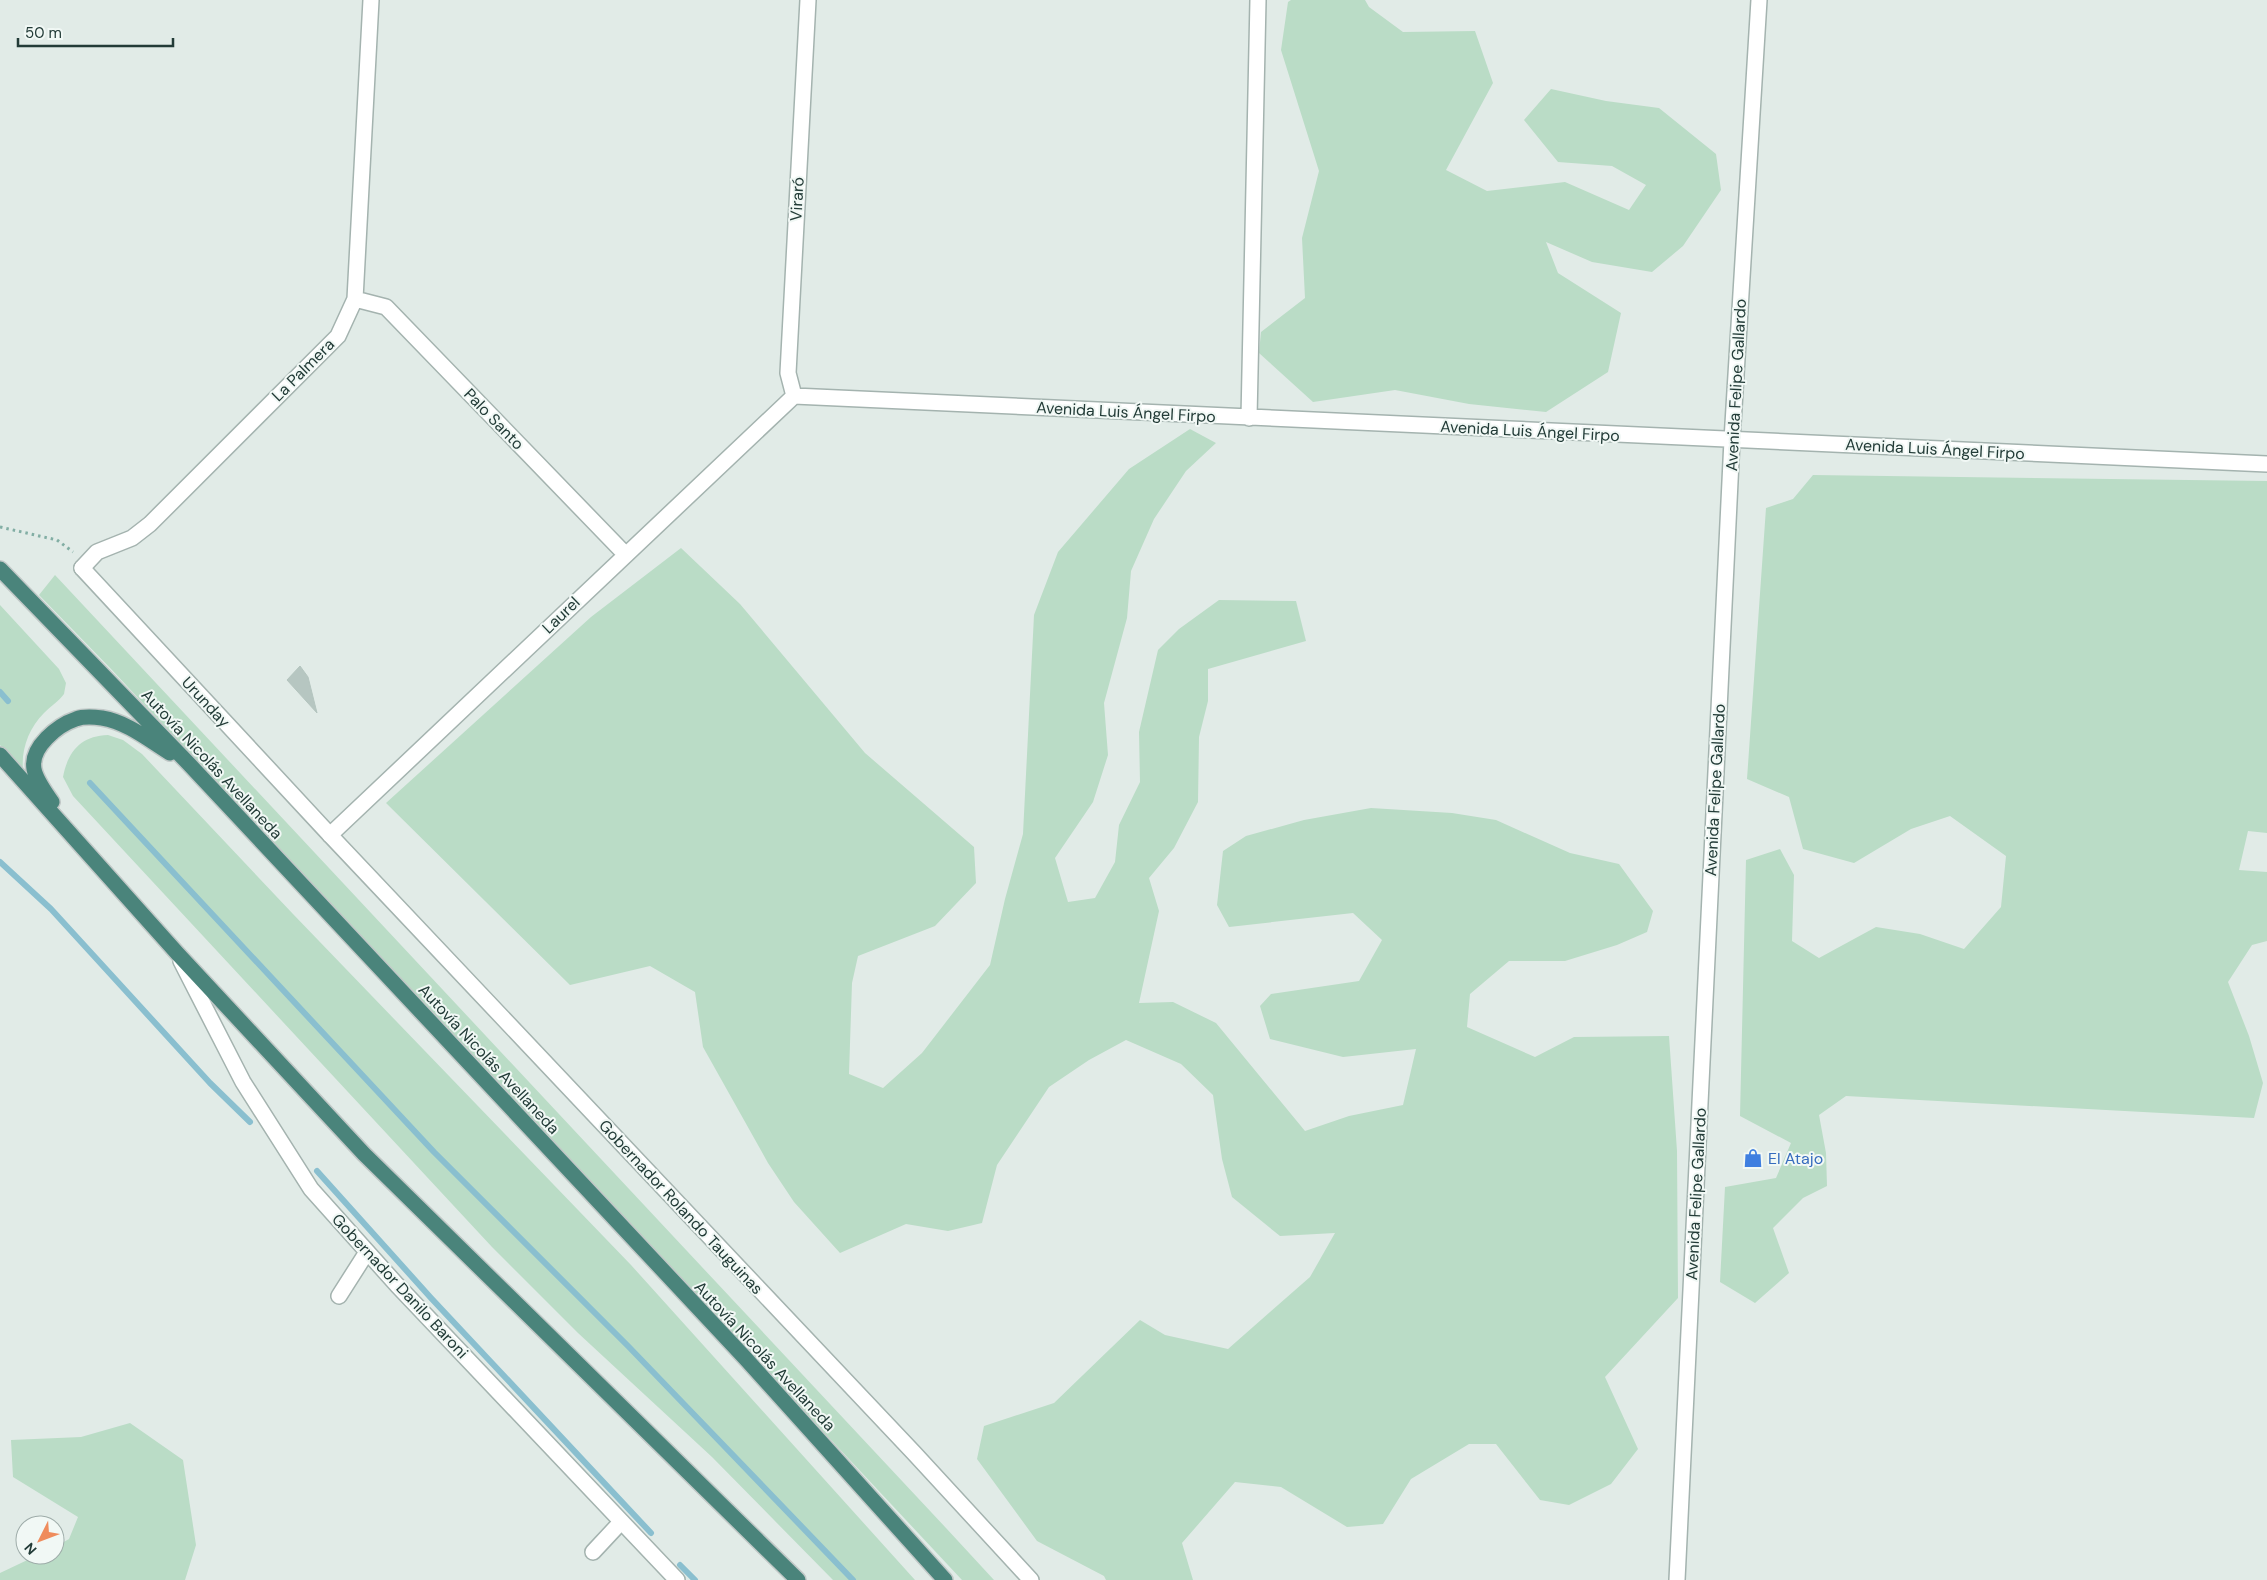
<svg xmlns="http://www.w3.org/2000/svg" width="2267" height="1580" font-family="'DM Sans',sans-serif">
	<style>
		.green { fill: #badcc6 }
		.lines { fill: none; stroke-linecap: round; stroke-linejoin: round }
		.stream { stroke: #8abfcf; stroke-width: 6 }
		.building { fill: #b6c6c1; stroke: #b4c5bf }
		.minor-casing { stroke: #a4b3af; stroke-width: 18 }
		.tertiary-casing { stroke: #a4b3af; stroke-width: 18 }
		.trunk-casing { stroke: #c1c8c7; stroke-width: 18 }
		.path { stroke: #82aea4; stroke-width: 3; stroke-dasharray: 2.5 4; stroke-linecap: butt }
		.minor { stroke: #fff; stroke-width: 15 }
		.tertiary { stroke: #fff; stroke-width: 15 }
		.trunk { stroke: #4a847b; stroke-width: 15 }
		.labels { text-anchor: middle; dominant-baseline: central; stroke-width: 4; stroke-linejoin: round; paint-order: stroke }
		.street-label { font-size: 16px; fill: #223b37; stroke: #f1f8f5 }
		.shop-label { font-size: 16px; fill: #366cbe; stroke: #f1f8f5; text-anchor: start }
	</style>
	<rect width="100%" height="100%" fill="#e1ebe7"/>
	<path class="green" d="M1291,0H1365L1369,7L1403,32L1475,31L1493,83L1446,170L1487,191L1565,182L1629,210L1646,185L1612,166L1558,162L1524,120L1551,89L1606,101L1659,108L1716,154L1721,190L1683,246L1652,272L1592,262L1546,242L1558,273L1621,313L1608,372L1546,412L1469,404L1395,390L1313,402L1259,353L1261,332L1305,298L1302,238L1319,171L1281,50L1288,2Z
		M1190,429L1216,443L1186,471L1154,519L1131,571L1127,618L1104,703L1108,755L1093,802L1055,858L1068,902L1095,898L1115,862L1119,825L1140,782L1139,732L1158,650L1179,629L1219,600L1296,601L1306,641L1208,669V701L1199,737L1198,802L1174,848L1149,878L1159,911L1139,1003L1173,1002L1216,1023L1305,1131L1349,1116L1403,1105L1416,1049L1343,1057L1270,1039L1260,1006L1271,994L1359,981L1382,940L1353,913L1229,927L1217,905L1223,851L1246,836L1304,820L1371,808L1452,813L1496,820L1570,853L1619,864L1653,911L1647,932L1617,945L1565,961H1509L1470,994L1467,1027L1535,1057L1574,1037L1669,1036L1677,1151L1678,1298L1605,1377L1638,1449L1611,1484L1569,1505L1540,1500L1496,1444H1469L1411,1479L1383,1524L1347,1527L1281,1487L1235,1482L1182,1543L1193,1580H1106L1104,1576L1037,1541L977,1459L984,1426L1054,1403L1140,1320L1165,1335L1228,1349L1310,1277L1335,1233L1280,1236L1232,1197L1222,1159L1213,1095L1181,1064L1126,1040L1089,1060L1049,1087L997,1165L982,1223L948,1231L906,1224L840,1253L794,1202L768,1163L703,1047L695,992L650,966L570,985L386,803L591,617L681,548L740,604L865,753L974,847L976,883L935,926L858,956L852,983L849,1074L883,1088L922,1053L990,965L1005,899L1023,834L1034,615L1058,552L1129,469Z
		M1813,475L2267,481V833L2248,831L2239,870L2267,872V941L2252,945L2228,982L2249,1036L2263,1083L2254,1118L1846,1096L1819,1115L1826,1153L1827,1186L1803,1198L1773,1228L1789,1273L1755,1303L1720,1282L1725,1187L1776,1178L1791,1143L1740,1116L1746,860L1780,849L1794,875L1792,941L1819,958L1876,927L1920,934L1964,949L2001,907L2006,856L1950,816L1911,829L1854,863L1803,849L1789,797L1747,779L1766,508L1793,499Z
		M55,575L946,1528L994,1580H962L112,670L39,595Z
		M0,605L59,669L66,683L64,694C59,701 51,706 44,713C29,728 21,749 23,770L0,745Z
		M108,735L123,740L142,754L293,914L631,1265L915,1580H833L712,1457L578,1333L492,1247L73,796L63,777C68,751 81,736 108,735Z
		M130,1423L183,1460L196,1545L185,1580H0V1573L38,1555H55V1547L69,1539L78,1517L13,1477L11,1440L81,1437Z"/>
	<g class="lines">
		<path class="stream" d="M0,692L8,701
			M90,783L434,1152L628,1346L853,1580
			M0,862L51,909L210,1083L250,1122
			M317,1171L431,1298L651,1533
			M680,1565L695,1580"/>
	</g>
	<path class="building" d="M300,666L308,677L317,713L287,680Z"/>
	<g class="lines">
		<g class="minor-casing">
			<path id="minor" d="M355,299L386,307L625,554
				M794,396L2267,464
				M794,396L788,373L808,0
				M1249,418L1258,0
				M82,568L97,552L132,538L150,524L338,336L355,299L371,0
				M330,835L794,396
				M339,1296L367,1252
				M593,1552L621,1522
				M1677,1580L1732,440L1759,0"/>
		</g>
		<g class="tertiary-casing">
			<path id="tertiary" d="M82,568L330,835L914,1453L1031,1580
				M181,961L243,1082L311,1189L397,1285L677,1580"/>
		</g>
		<g class="trunk-casing">
			<path id="trunk" d="M0,569L189,764L746,1359L945,1580
				M0,755L177,953L364,1154L798,1580
				M52,802C46,793 36,780 34,769C30,747 58,725 76,719C84,716 94,717 102,718C127,722 149,740 170,753"/>
		</g>
		<path class="path" d="M0,527L57,540L73,552"/>
		<use href="#minor" class="minor"/>
		<use href="#tertiary" class="tertiary"/>
		<use href="#trunk" class="trunk"/>
	</g>
	<defs>
		<g id="shop-bare" transform="scale(1.5)"><path d="M-5-2.5h2.3a2.7 3.5 0 0 1 5.4 0H5L5.5 6h-11ZM-1.5-2.5h3a1.5 2.3 0 0 0-3 0Z" fill="#3f7fe0" stroke="#f1f8f5" stroke-width="2.5" paint-order="stroke"/></g>
	</defs>
	<g fill-rule="evenodd">
		<use href="#shop-bare" x="1753" y="1158"/>
	</g>
	<g class="labels">
		<g class="street-label">
			<text transform="translate(797 199) rotate(-87)">Viraró</text>
			<text transform="translate(303 370) rotate(-45)">La Palmera</text>
			<text transform="translate(1736 385) rotate(-87)">Avenida Felipe Gallardo</text>
			<text transform="translate(1126 412) rotate(3)">Avenida Luis Ángel Firpo</text>
			<text transform="translate(494 419) rotate(46)">Palo Santo</text>
			<text transform="translate(1530 431) rotate(3)">Avenida Luis Ángel Firpo</text>
			<text transform="translate(1935 449) rotate(3)">Avenida Luis Ángel Firpo</text>
			<text transform="translate(561 615) rotate(-44)">Laurel</text>
			<text transform="translate(206 702) rotate(47)">Urunday</text>
			<text transform="translate(212 764) rotate(47)">Autovía Nicolás Avellaneda</text>
			<text transform="translate(1715 790) rotate(-87)">Avenida Felipe Gallardo</text>
			<text transform="translate(489 1059) rotate(47)">Autovía Nicolás Avellaneda</text>
			<text transform="translate(1696 1194) rotate(-87)">Avenida Felipe Gallardo</text>
			<text transform="translate(681 1207) rotate(47)">Gobernador Rolando Tauguinas</text>
			<text transform="translate(400 1286) rotate(47)">Gobernador Danilo Baroni</text>
			<text transform="translate(765 1356) rotate(47)">Autovía Nicolás Avellaneda</text>
		</g>
		<g class="shop-label">
			<text x="1768" y="1158">El Atajo</text>
		</g>
	</g>
	<g transform="translate(40 1540) rotate(228)"><circle r="24" fill="#f1f8f5" stroke="#9eaca9"/>
	<path d="M0-4L9 19L0 12L-9 19Z" fill="#ef8c5c"/>
	<text y="-8" font-size="14" font-weight="bold" text-anchor="middle" fill="#223b37">N</text>
	</g>
	<path d="M18 38v8h155v-8" fill="none" stroke="#223b37" stroke-width="2.5"/>
	<text x="25" y="38" font-size="15" fill="#223b37" stroke="#f1f8f5" stroke-width="4" paint-order="stroke">50 m</text>
</svg>
